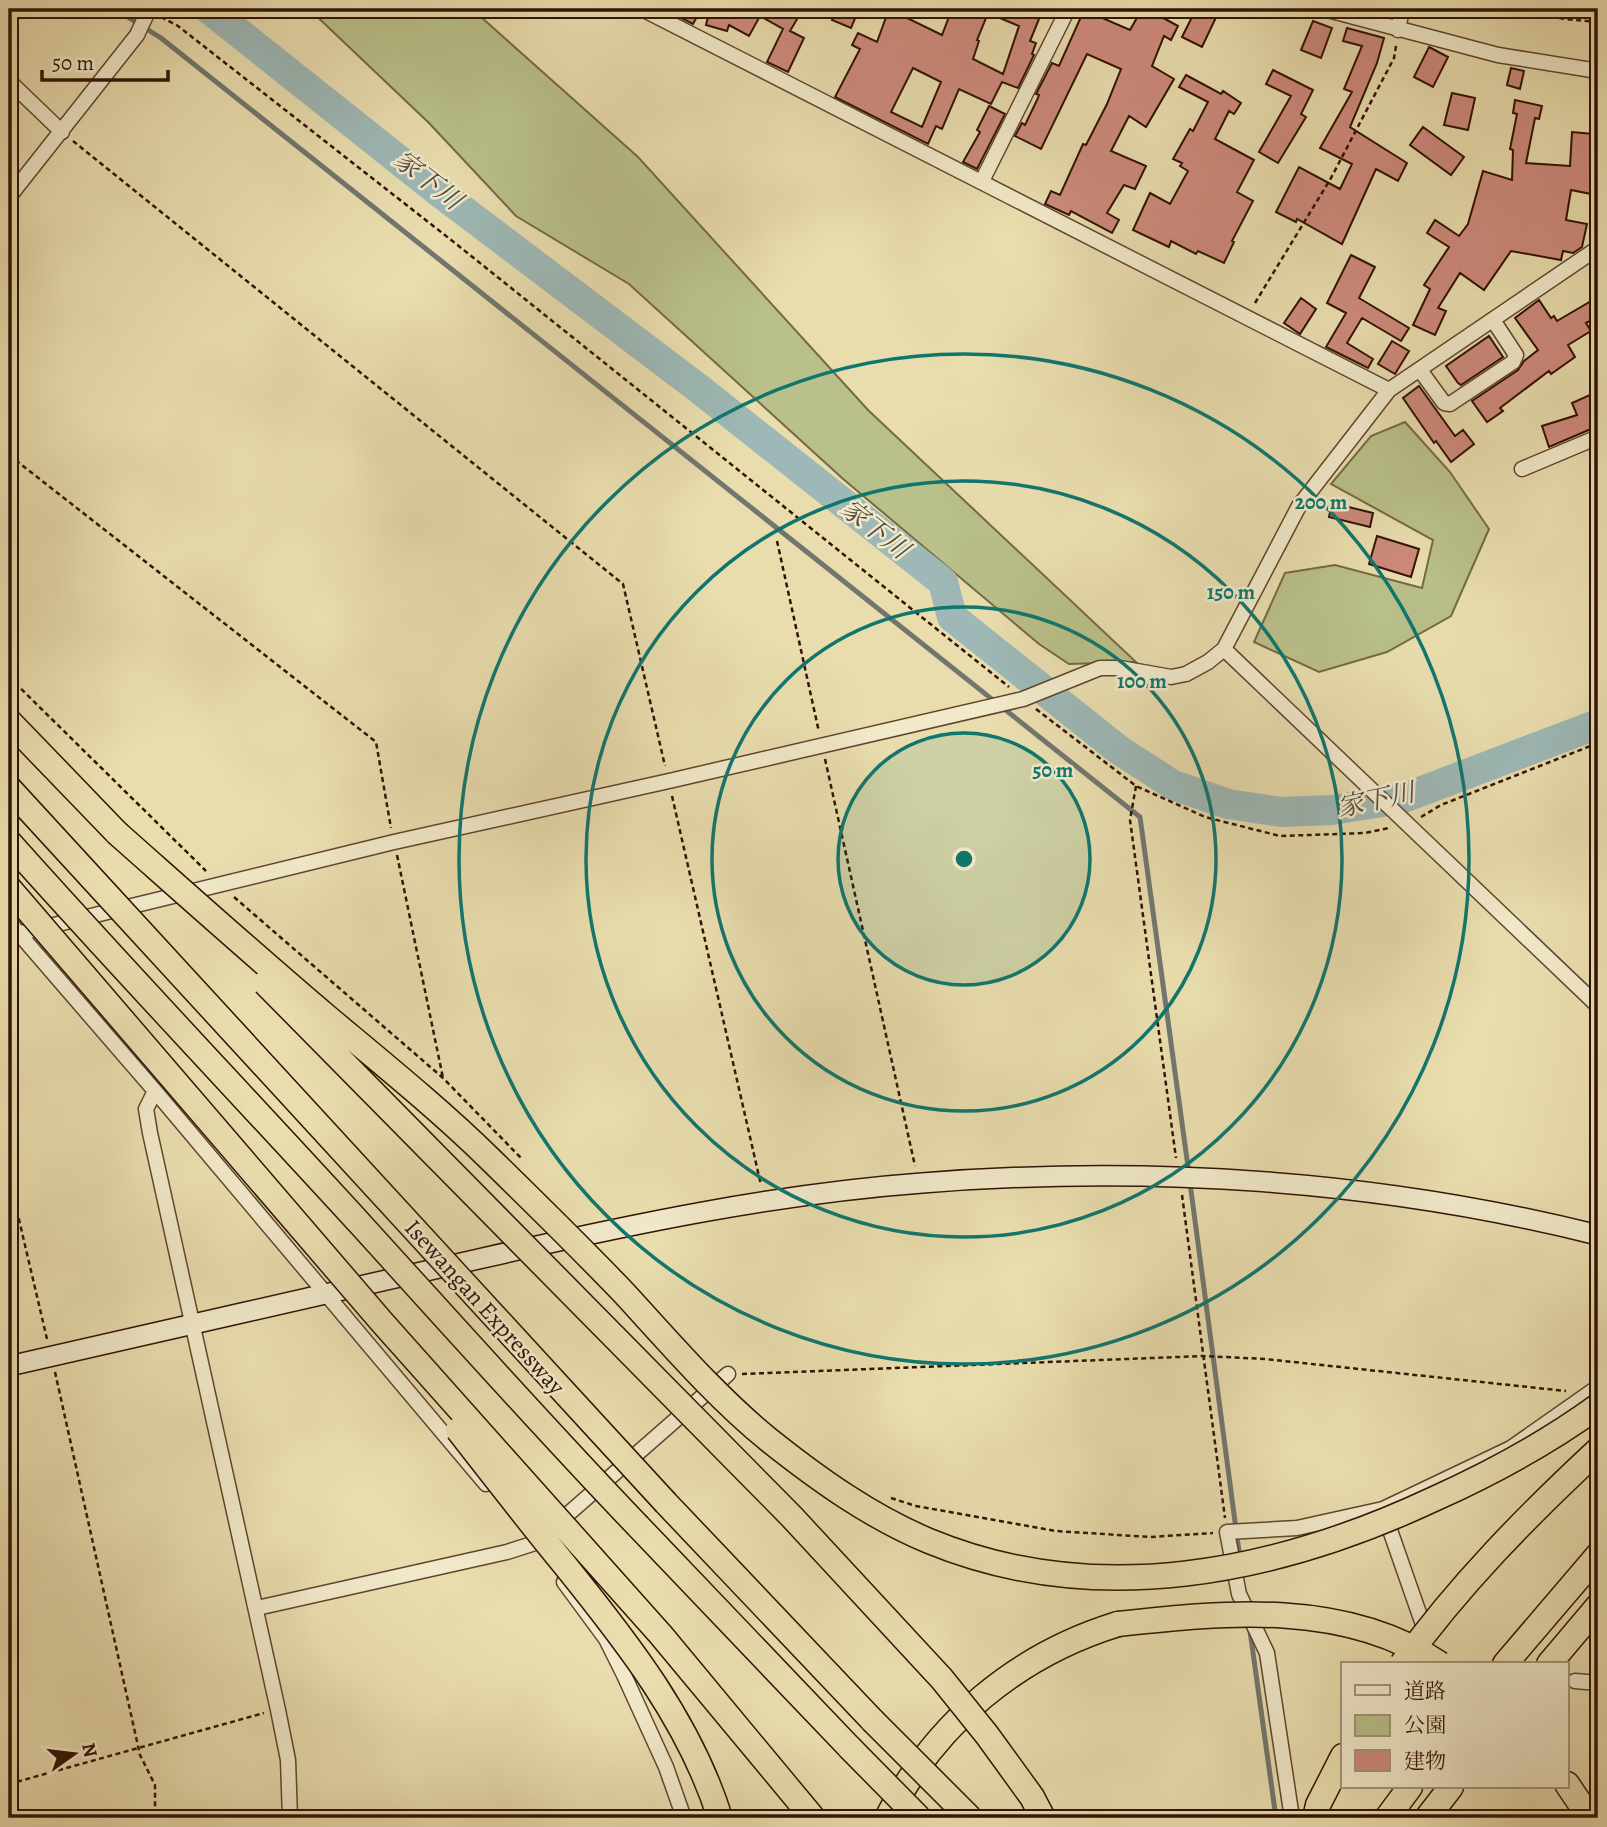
<svg xmlns="http://www.w3.org/2000/svg" width="1607" height="1827" font-family="Alegreya,'Noto Serif JP',serif">
	<style>
		.green { fill: #b9c089; stroke: #756946; stroke-width: 2 }
		.lines { fill: none; stroke-linecap: round; stroke-linejoin: round }
		.stream { stroke: #72766f; stroke-width: 5 }
		.river { stroke: #9db8b6; stroke-width: 30 }
		.building { fill: #cd8a7c; stroke: #311204; stroke-width: 2; fill-rule: evenodd }
		.street-casing { stroke: #5f452e; stroke-width: 17 }
		.secondary-casing { stroke: #311204; stroke-width: 22 }
		.highway-casing { stroke: #311204; stroke-width: 27 }
		.path { stroke: #311204; stroke-width: 2.5; stroke-dasharray: 5 3.5; stroke-linecap: butt }
		.street { stroke: #f1e9ca; stroke-width: 14 }
		.secondary { stroke: #f1e9ca; stroke-width: 19 }
		.highway { stroke: #e9ddae; stroke-width: 24 }
		.highway-bridge-casing { stroke: #311204; stroke-width: 27; stroke-linecap: butt }
		.highway-bridge { stroke: #e9ddae; stroke-width: 24 }
		.ring { fill: none; stroke: #0f766e; stroke-width: 3.5 }
		.labels { text-anchor: middle; dominant-baseline: central; stroke-width: 5; stroke-linejoin: round; paint-order: stroke }
		.street-label { font-size: 24px; fill: #311204; stroke: #f1e9ca }
		.water-label { font-size: 26px; font-style: italic; fill: #574c42; stroke: #f1e9ca }
		.centre { fill: #0f766e; stroke: #f1e9ca; stroke-width: 3.5 }
		.ring-label { font-size: 21px; text-anchor: middle; font-weight: bold; fill: #0f766e; stroke: #f1e9ca; stroke-width: 5; stroke-linejoin: round; paint-order: stroke }
	</style>
	<rect width="100%" height="100%" fill="#e9ddae"/>
	<filter id="stains"><feTurbulence type="fractalNoise" baseFrequency=".00286" numOctaves="4"/><feColorMatrix values="0 0 0 0 .2 0 0 0 0 .09 0 0 0 0 .02 0 0 0 .5 -.17"/></filter>
	<radialGradient id="worn" r=".72"><stop offset=".6" stop-color="#630" stop-opacity="0"/><stop offset="1" stop-color="#630" stop-opacity=".3"/></radialGradient>
	<path class="green" d="M309,9H472L638,157L868,410L1136,662L1069,664L1039,644L842,478L629,284L516,216L429,123Z
		M1405,422L1450,472L1489,529L1451,616L1387,652L1319,672L1254,642L1285,573L1335,565L1422,588L1433,540L1331,484L1371,436Z"/>
	<g class="lines">
		<path class="stream" d="M115,9L161,38L1140,817L1189,1174
			M1190,1183L1240,1559
			M1250,1631L1276,1818"/>
		<path class="river" d="M209,9L439,192L698,388L943,582L952,617L1119,750L1173,785L1228,804L1281,812L1332,810L1401,799L1598,724"/>
	</g>
	<path class="building" d="M663,9H690L699,13L693,24Z
		M710,9H803L790,31L804,38L788,72L767,62L783,29L760,16L749,36L729,25L727,31L706,25Z
		M837,9H859L851,28L832,20Z
		M889,9H910L907,18L942,35L952,9H1016L1039,19L1030,41L1036,43L1032,54L1034,55L1018,88L1002,82L991,104L959,89L942,129L936,126L928,144L835,97L860,49L852,45L858,33L877,42ZM988,13L1019,26L1003,74L973,59L979,41L977,40ZM913,68L941,82L922,127L891,112Z
		M1142,9H1147L1178,26L1171,40L1164,36L1152,66L1174,79L1146,127L1129,116L1111,151L1146,166L1135,189L1124,185L1107,213L1119,220L1112,233L1071,211L1069,215L1045,204L1051,191L1060,195L1083,144L1086,145L1107,104L1121,69L1087,54L1041,149L1015,136L1022,123L1025,125L1037,100L1039,95L1036,94L1052,63L1059,66L1084,10L1130,30Z
		M1196,9H1220L1202,47L1182,37Z
		M1313,21L1332,28L1321,58L1301,50Z
		M1347,28L1384,38L1377,63L1350,127L1407,163L1398,181L1376,169L1342,244L1297,219L1296,222L1276,212L1299,167L1340,189L1352,164L1320,148L1352,92L1344,89L1362,46L1343,41Z
		M1429,47L1448,57L1433,87L1414,77Z
		M1511,68L1524,71L1520,89L1507,85Z
		M1273,70L1313,90L1301,114L1306,117L1278,163L1259,152L1291,96L1266,84Z
		M1186,75L1221,94L1223,91L1241,103L1234,114L1229,111L1215,139L1254,160L1237,192L1253,201L1232,241L1234,242L1224,263L1198,251L1196,254L1171,241L1169,247L1133,230L1150,193L1170,204L1188,171L1180,166L1182,163L1173,159L1190,129L1193,131L1208,102L1179,87Z
		M1452,93L1475,98L1468,130L1444,125Z
		M1515,100L1542,106L1539,119L1535,118L1526,163L1570,166L1572,132L1593,134L1590,179L1598,181L1596,195L1571,190L1566,220L1587,224L1582,247L1573,253L1563,251L1561,260L1511,251L1484,290L1460,273L1438,308L1446,311L1435,335L1413,325L1430,289L1424,285L1449,247L1427,233L1435,220L1459,236L1468,224L1483,171L1512,180L1513,150L1510,149L1517,114L1513,113Z
		M989,106L1005,114L977,169L963,162L980,132L977,130Z
		M1423,127L1464,157L1451,175L1410,145Z
		M1351,255L1375,267L1359,298L1409,328L1401,341L1362,318L1347,343L1373,359L1368,368L1326,347L1346,313L1327,303Z
		M1598,297V317L1586,323L1591,331L1568,345L1575,357L1551,374L1549,371L1500,408L1503,411L1487,422L1472,401L1518,370L1524,361L1538,350L1515,318L1539,300L1551,318L1554,316L1557,321Z
		M1301,298L1316,309L1300,334L1284,323Z
		M1489,336L1503,357L1461,385L1458,383L1446,366Z
		M1392,341L1409,351L1395,374L1378,364Z
		M1419,386L1455,436L1463,430L1474,444L1451,462L1436,441L1434,443L1403,398Z
		M1592,394L1598,410V426L1549,447L1542,426L1577,415L1572,403Z
		M1332,503L1373,513L1370,527L1329,517Z
		M1377,536L1419,549L1411,577L1369,564Z"/>
	<g class="lines">
		<g class="street-casing">
			<path id="street" d="M642,9L1389,390
				M1324,9L1498,55L1598,71
				M1398,30L1402,9
				M9,81L62,132
				M982,181L1068,9
				M9,197L137,35L149,9
				M1420,370L1444,403L1450,404L1513,362L1516,355L1493,320
				M1522,469L1598,437
				M1224,649L1598,1006
				M9,922L155,1091L486,1484
				M9,936L394,842L669,781L1023,699L1100,668H1120L1171,677L1186,674L1208,662L1224,649L1299,506L1389,390L1598,248
				M155,1091L146,1109L150,1133L278,1710L288,1760L290,1818
				M1384,1513L1427,1636
				M564,1582L606,1639L624,1675L666,1767L684,1818
				M257,1608L507,1552L535,1543L728,1374
				M1575,1681L1598,1683
				M1292,1818L1267,1653L1239,1594L1227,1532L1297,1528L1383,1509L1511,1448L1598,1387"/>
		</g>
		<g class="secondary-casing">
			<path id="secondary" d="M9,1366C167,1331 325,1293 483,1258C628,1225 774,1194 922,1183C1148,1165 1379,1180 1598,1235"/>
		</g>
		<g class="highway-casing">
			<path id="highway" d="M9,721L117,833
				M666,1503L873,1721
				M638,1526L850,1748
				M1505,1664L1598,1555
				M1549,1664L1598,1606
				M1567,1784L1590,1818
				M887,1818C935,1723 1017,1655 1118,1624
				M1315,1818L1318,1805L1343,1756
				M1387,1818L1410,1787
				M1427,1818L1451,1787"/>
		</g>
		<path class="path" d="M1509,9L1565,19L1598,22
			M161,17L178,26L455,243L1009,687
			M73,141L623,584L665,766
			M1255,303L1331,178L1394,58L1396,46
			M9,455L376,742L391,828
			M777,541L819,732
			M9,677L206,871
			M1036,709L1136,786L1205,817L1280,836L1365,833L1389,828
			M825,759L915,1166
			M1136,786L1130,820L1176,1158
			M672,796L761,1185
			M1421,817L1441,805L1598,743
			M397,855L443,1078
			M234,897L443,1078L521,1158
			M9,1177L47,1339
			M1182,1195L1225,1518
			M55,1372L140,1755L155,1785V1818
			M742,1374L1203,1356L1265,1359L1566,1391
			M891,1498L916,1506L1056,1531L1150,1537L1213,1533
			M9,1784L264,1713"/>
		<use href="#street" class="street"/>
		<use href="#secondary" class="secondary"/>
		<use href="#highway" class="highway"/>
		<g class="highway-bridge-casing">
			<path id="highway-bridge" d="M9,788L666,1503
				M117,833C187,895 256,957 327,1017C382,1063 439,1109 490,1159C535,1203 580,1247 624,1293C670,1343 716,1397 769,1440C818,1479 871,1517 929,1541C1096,1610 1276,1573 1434,1499C1492,1473 1547,1443 1598,1406
				M9,842C125,972 245,1098 363,1227C454,1327 544,1428 638,1526
				M9,888L381,1321L661,1635L813,1818
				M265,983L792,1517L942,1679L987,1735L1032,1797L1043,1818
				M458,1430C493,1475 528,1520 564,1564C627,1642 690,1722 720,1818
				M1118,1624C1225,1612 1346,1600 1440,1664
				M1402,1664C1459,1585 1527,1516 1598,1450
				M873,1721L970,1818
				M850,1748L919,1818"/>
		</g>
		<use href="#highway-bridge" class="highway-bridge"/>
	</g>
	<circle cx="964" cy="859" r="126" fill="#0f766e" fill-opacity=".12"/>
	<g class="ring">
		<circle cx="964" cy="859" r="126"/>
		<circle cx="964" cy="859" r="252"/>
		<circle cx="964" cy="859" r="378"/>
		<circle cx="964" cy="859" r="505"/>
	</g>
	<g class="labels">
		<g class="street-label">
			<text transform="translate(485 1307) rotate(48)">Isewangan Expressway</text>
		</g>
		<g class="water-label">
			<text transform="translate(428 180) rotate(38)">家下川</text>
			<text transform="translate(875 529) rotate(38)">家下川</text>
			<text transform="translate(1376 800) rotate(-12)">家下川</text>
		</g>
	</g>
	<circle cx="964" cy="859" r="10" class="centre"/>
	<g class="ring-label">
		<text x="1321" y="509">200 m</text>
		<text x="1231" y="599">150 m</text>
		<text x="1142" y="688">100 m</text>
		<text x="1053" y="777">50 m</text>
	</g>
	<rect width="1607" height="1827" fill="none" stroke="#e9ddae" stroke-width="35"/>
	<rect x="10" y="10" width="1586" height="1806" fill="none" stroke="#311204" stroke-width="3.5"/>
	<rect x="18" y="18" width="1572" height="1792" fill="none" stroke="#311204" stroke-width="2"/>
	<rect x="1341" y="1662" width="228" height="126" fill="#f1e9ca" stroke="#a4937b" stroke-width="2"/>
	<rect x="1355" y="1685" width="35" height="10" fill="#f1e9ca" stroke="#a4937b" stroke-width="2"/>
	<text x="1404" y="1698" font-size="21" fill="#311204">道路</text>
	<rect x="1355" y="1715" width="35" height="21" fill="#b9c089" stroke="#a4937b" stroke-width="2"/>
	<text x="1404" y="1732" font-size="21" fill="#311204">公園</text>
	<rect x="1355" y="1750" width="35" height="21" fill="#cd8a7c" stroke="#a4937b" stroke-width="2"/>
	<text x="1404" y="1768" font-size="21" fill="#311204">建物</text>
	<g transform="translate(74 1754) rotate(76)" stroke="#f1e9ca" stroke-width="5" paint-order="stroke">
	<path d="M0-5L12 26L0 18L-12 26Z" fill="#311204"/>
	<text y="-10" font-size="19" font-weight="bold" text-anchor="middle" fill="#311204">N</text>
	</g>
	<path d="M42 70v10h126v-10" fill="none" stroke="#311204" stroke-width="3.5"/>
	<text x="52" y="70" font-size="21" fill="#311204" stroke="#f1e9ca" stroke-width="5" paint-order="stroke">50 m</text>
	<rect width="100%" height="100%" filter="url(#stains)"/>
	<rect width="100%" height="100%" fill="url(#worn)"/>
</svg>
